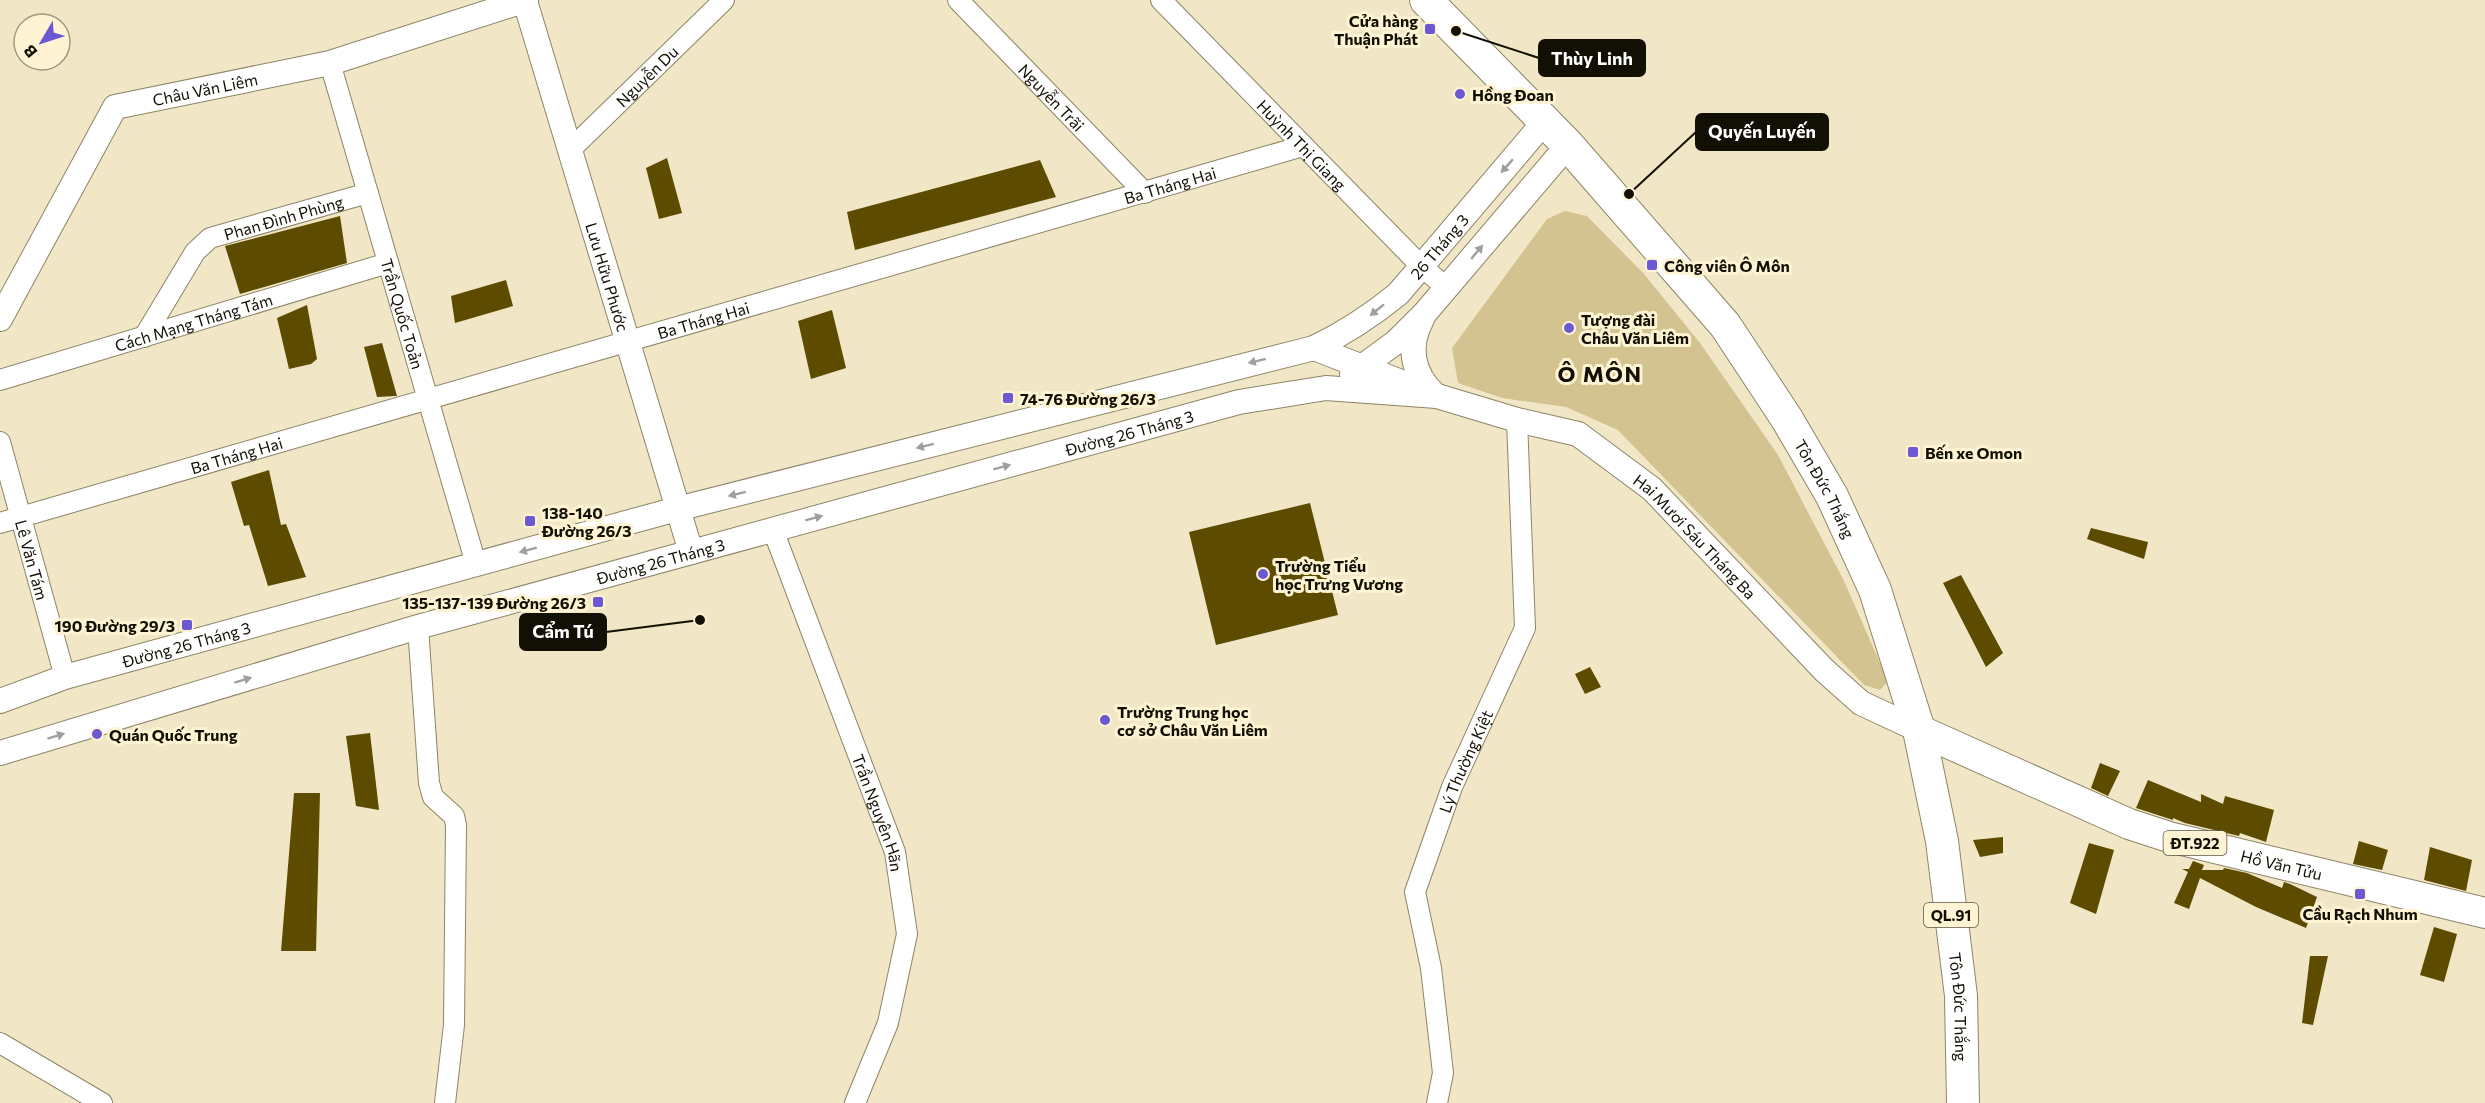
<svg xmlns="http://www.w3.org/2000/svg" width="2485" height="1103" font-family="Commissioner,sans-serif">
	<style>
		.green { fill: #d2c390 }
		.building { fill: #5d4b00 }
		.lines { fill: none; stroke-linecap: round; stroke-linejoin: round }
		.minor-casing { stroke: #8d8466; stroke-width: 22 }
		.tertiary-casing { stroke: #8d8466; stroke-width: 26 }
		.primary-casing { stroke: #8d8466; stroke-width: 32 }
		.trunk-casing { stroke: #8d8466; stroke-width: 34 }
		.minor { stroke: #fff; stroke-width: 20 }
		.tertiary { stroke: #fff; stroke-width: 24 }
		.primary { stroke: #fff; stroke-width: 30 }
		.trunk { stroke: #fff; stroke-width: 32 }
		.oneway { fill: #a09f9b }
		.poi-dot { fill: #6b58d2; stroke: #fef4d3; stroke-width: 2 }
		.labels { text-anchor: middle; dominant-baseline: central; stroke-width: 6; stroke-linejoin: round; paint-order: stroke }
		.shield { fill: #fef4d3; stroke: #595442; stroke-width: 1.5 }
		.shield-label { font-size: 15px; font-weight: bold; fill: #120f04 }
		.poi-label { font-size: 16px; font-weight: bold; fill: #120f04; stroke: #fef4d3; text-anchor: start }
		.street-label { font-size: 16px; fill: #120f04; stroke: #fef4d3 }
		.district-label { font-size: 22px; font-weight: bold; letter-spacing: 1.5px; fill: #120f04; stroke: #fef4d3 }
		.leader { fill: none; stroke: #120f04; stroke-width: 2 }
		.callout-dot { fill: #120f04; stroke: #fef4d3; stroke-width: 2 }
		.callout { fill: #120f04; stroke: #120f04; stroke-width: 2 }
		.callout-label { font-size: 18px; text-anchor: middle; font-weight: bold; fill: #fff }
	</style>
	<rect width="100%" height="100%" fill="#f1e7c6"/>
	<path class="green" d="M1565,211L1587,216L1644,274L1700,343L1778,455L1844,581L1888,681L1880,690L1864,685L1618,430L1566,407L1502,398L1458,383L1452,348L1547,219Z"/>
	<path class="building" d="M667,158L682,213L659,219L646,168Z
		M1040,160L1056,197L855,250L847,212Z
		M340,216L347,263L240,294L225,246Z
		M506,280L513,306L455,323L451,296Z
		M307,305L317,359L311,364L289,369L277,318Z
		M832,310L846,368L811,379L798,321Z
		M382,343L397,396H395L377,397L364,347Z
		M269,470L281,525L286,524L306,577L268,586L249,525L244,526L231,482Z
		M1310,503L1338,615L1216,645L1189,532Z
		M2091,528L2148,542L2144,559L2087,539Z
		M1961,575L2003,653L1986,667L1943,583Z
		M1590,667L1601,687L1585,694L1575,674Z
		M370,733L379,810L356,806L346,736Z
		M2100,763L2120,771L2108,796L2091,788Z
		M2148,780L2201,802V794L2223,804L2225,796L2274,810L2266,842L2240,833L2239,836L2185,823L2173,818V820L2136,808Z
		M294,793H320L316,951H281Z
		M2003,837V853L1980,857L1973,840Z
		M2359,841L2388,850L2382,870L2353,864Z
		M2089,843L2114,850L2096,914L2070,903Z
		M2430,847L2472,860L2466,891L2424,880Z
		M2193,861L2204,865L2202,870H2223L2224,868L2247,873L2282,888L2284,882L2290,884L2317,897L2306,928L2256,907L2200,878L2189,909L2174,903L2188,872L2182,869H2189Z
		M2434,927L2457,934L2444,982L2420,975Z
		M2310,956H2328L2313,1025L2302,1023Z"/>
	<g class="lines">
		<g class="minor-casing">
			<g id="minor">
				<path id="s1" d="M958,0L1145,193"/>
				<path id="s2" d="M1161,0L1421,266L1447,288"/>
				<path id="s3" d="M330,63L476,564"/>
				<path id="s4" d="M569,151L724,0"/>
				<path id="s5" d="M144,337L195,252L210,238L368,193"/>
				<path id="s6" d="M0,380L388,263"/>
				<path id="s7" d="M0,442L65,677"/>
				<path id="s8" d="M0,523L1303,146"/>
				<path id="s9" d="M773,530L895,852L907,934L888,1023L855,1103"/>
				<path d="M418,627L429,783L433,797L454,816L456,825L454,1025L445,1103"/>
				<path d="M0,1043L102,1103"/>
				<path id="s10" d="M1437,1103L1443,1073L1431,968L1415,892L1452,787L1525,628L1517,420"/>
			</g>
		</g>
		<g class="tertiary-casing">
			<g id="tertiary">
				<path id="s11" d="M525,1L691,552"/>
				<path id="s12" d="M0,319L115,107L330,63L526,0"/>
				<path d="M1422,319C1407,347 1412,373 1435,395"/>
				<path id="s13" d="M1314,348L1437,396L1517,420L1578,434L1652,489L1824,670L1861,703L1919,730"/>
				<path d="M1352,374L1396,342L1425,313L1568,145"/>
				<path id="s14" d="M0,701L65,677L677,509L1314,348C1345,333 1371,316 1398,294L1545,121"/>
				<path id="s15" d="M0,753L418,627L1239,402L1326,388L1437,396"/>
			</g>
		</g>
		<g class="primary-casing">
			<g id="primary">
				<path id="s16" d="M1919,730L2129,824L2169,837L2485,913"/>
			</g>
		</g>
		<g class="trunk-casing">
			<g id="trunk">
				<path id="s17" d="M1426,0L1568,145L1725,325L1787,419L1832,496L1875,590L1919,730L1942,841L1961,996L1963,1103"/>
			</g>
		</g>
		<use href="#minor" class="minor"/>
		<use href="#tertiary" class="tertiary"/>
		<use href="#primary" class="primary"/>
		<use href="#trunk" class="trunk"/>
	</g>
	<defs><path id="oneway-solid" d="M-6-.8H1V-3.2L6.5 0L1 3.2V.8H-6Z" transform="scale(1.5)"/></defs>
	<g class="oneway">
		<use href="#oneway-solid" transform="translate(1507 166) rotate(131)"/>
		<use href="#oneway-solid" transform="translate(1477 252) rotate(-50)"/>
		<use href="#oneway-solid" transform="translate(1377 310) rotate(141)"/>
		<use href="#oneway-solid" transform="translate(1257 361) rotate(166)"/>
		<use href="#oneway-solid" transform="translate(925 446) rotate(166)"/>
		<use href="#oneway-solid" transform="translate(1002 467) rotate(-15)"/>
		<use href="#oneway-solid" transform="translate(737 494) rotate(166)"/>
		<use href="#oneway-solid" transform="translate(814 518) rotate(-15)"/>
		<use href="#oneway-solid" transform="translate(528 550) rotate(165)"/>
		<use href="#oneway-solid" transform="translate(243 680) rotate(-17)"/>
		<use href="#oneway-solid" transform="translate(56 736) rotate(-17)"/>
	</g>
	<g class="poi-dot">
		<rect x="1424" y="23" width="12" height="12" rx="3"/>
		<circle cx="1460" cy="94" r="6"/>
		<rect x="1646" y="259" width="12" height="12" rx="3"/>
		<circle cx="1569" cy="328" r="6"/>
		<rect x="1002" y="392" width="12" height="12" rx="3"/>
		<rect x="1907" y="446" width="12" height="12" rx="3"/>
		<rect x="524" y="515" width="12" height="12" rx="3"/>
		<circle cx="1263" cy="574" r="6"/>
		<rect x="592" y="596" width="12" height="12" rx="3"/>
		<rect x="181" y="619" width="12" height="12" rx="3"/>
		<circle cx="1105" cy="720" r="6"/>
		<circle cx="97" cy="734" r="6"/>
		<rect x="2354" y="888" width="12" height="12" rx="3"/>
	</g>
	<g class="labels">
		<g class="shield">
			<rect x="2163.5" y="831" width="63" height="24" rx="4.5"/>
			<rect x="1924" y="903" width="54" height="24" rx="4.5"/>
		</g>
		<g class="shield-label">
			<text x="2195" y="843">ĐT.922</text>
			<text x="1951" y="915">QL.91</text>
		</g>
		<g class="poi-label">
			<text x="1418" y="20" text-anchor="end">Cửa hàng<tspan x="1418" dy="18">Thuận Phát</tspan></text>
			<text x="1472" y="94">Hồng Đoan</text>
			<text x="1664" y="265">Công viên Ô Môn</text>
			<text x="1581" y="319">Tượng đài<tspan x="1581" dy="18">Châu Văn Liêm</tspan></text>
			<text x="1020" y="398">74-76 Đường 26/3</text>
			<text x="1925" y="452">Bến xe Omon</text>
			<text x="542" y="512">138-140<tspan x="542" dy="18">Đường 26/3</tspan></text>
			<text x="1275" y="565">Trường Tiểu<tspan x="1275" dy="18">học Trưng Vương</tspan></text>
			<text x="586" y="602" text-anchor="end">135-137-139 Đường 26/3</text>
			<text x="175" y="625" text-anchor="end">190 Đường 29/3</text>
			<text x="1117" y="711">Trường Trung học<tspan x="1117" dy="18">cơ sở Châu Văn Liêm</tspan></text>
			<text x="109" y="734">Quán Quốc Trung</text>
			<text x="2360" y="913" text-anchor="middle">Cầu Rạch Nhum</text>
		</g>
		<g class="street-label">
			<text stroke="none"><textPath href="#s4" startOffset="108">Nguyễn Du</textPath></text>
			<text stroke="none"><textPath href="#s12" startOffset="333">Châu Văn Liêm</textPath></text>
			<text stroke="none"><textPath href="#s1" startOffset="135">Nguyễn Trãi</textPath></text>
			<text stroke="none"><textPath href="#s2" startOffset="202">Huỳnh Thị Giang</textPath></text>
			<text stroke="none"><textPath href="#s8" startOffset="1218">Ba Tháng Hai</textPath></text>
			<text stroke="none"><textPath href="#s5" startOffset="196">Phan Đình Phùng</textPath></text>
			<text stroke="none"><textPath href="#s14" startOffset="1524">26 Tháng 3</textPath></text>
			<text stroke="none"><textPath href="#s11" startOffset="288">Lưu Hữu Phước</textPath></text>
			<text stroke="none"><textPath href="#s3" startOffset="261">Trần Quốc Toản</textPath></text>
			<text stroke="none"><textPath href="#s8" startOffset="732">Ba Tháng Hai</textPath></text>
			<text stroke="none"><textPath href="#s6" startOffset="202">Cách Mạng Tháng Tám</textPath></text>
			<text stroke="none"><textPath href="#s15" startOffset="1174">Đường 26 Tháng 3</textPath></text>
			<text stroke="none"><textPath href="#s8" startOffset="246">Ba Tháng Hai</textPath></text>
			<text stroke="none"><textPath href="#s17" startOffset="634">Tôn Đức Thắng</textPath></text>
			<text stroke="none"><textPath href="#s13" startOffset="434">Hai Mươi Sáu Tháng Ba</textPath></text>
			<text stroke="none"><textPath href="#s7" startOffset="122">Lê Văn Tám</textPath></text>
			<text stroke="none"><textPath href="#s15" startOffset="688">Đường 26 Tháng 3</textPath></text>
			<text stroke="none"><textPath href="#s14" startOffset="195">Đường 26 Tháng 3</textPath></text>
			<text stroke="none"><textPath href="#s10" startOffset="354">Lý Thường Kiệt</textPath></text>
			<text stroke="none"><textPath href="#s9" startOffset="302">Trần Nguyên Hãn</textPath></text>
			<text stroke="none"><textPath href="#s16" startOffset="388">Hồ Văn Tửu</textPath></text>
			<text stroke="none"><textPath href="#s17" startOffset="1174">Tôn Đức Thắng</textPath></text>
		</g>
		<g class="district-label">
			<text x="1600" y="373">Ô MÔN</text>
		</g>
	</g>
	<path class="leader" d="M1456 31L1539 58M1629 194L1696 132M700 620L606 632"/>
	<g class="callout-dot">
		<circle cx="1456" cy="31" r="6"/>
		<circle cx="1629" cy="194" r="6"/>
		<circle cx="700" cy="620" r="6"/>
	</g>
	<g class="callout">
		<rect x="1539" y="40" width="106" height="36" rx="6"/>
		<rect x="1696" y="114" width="132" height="36" rx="6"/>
		<rect x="520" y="614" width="86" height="36" rx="6"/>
	</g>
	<g class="callout-label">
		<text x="1592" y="65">Thùy Linh</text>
		<text x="1762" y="138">Quyến Luyến</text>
		<text x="563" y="638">Cẩm Tú</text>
	</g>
	<g transform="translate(42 42) rotate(231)"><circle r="28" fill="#fef4d3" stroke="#a09880" stroke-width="1.5"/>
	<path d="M0-4.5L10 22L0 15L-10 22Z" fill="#6b58d2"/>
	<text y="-9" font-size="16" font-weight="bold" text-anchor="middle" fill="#120f04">B</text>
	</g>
</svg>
